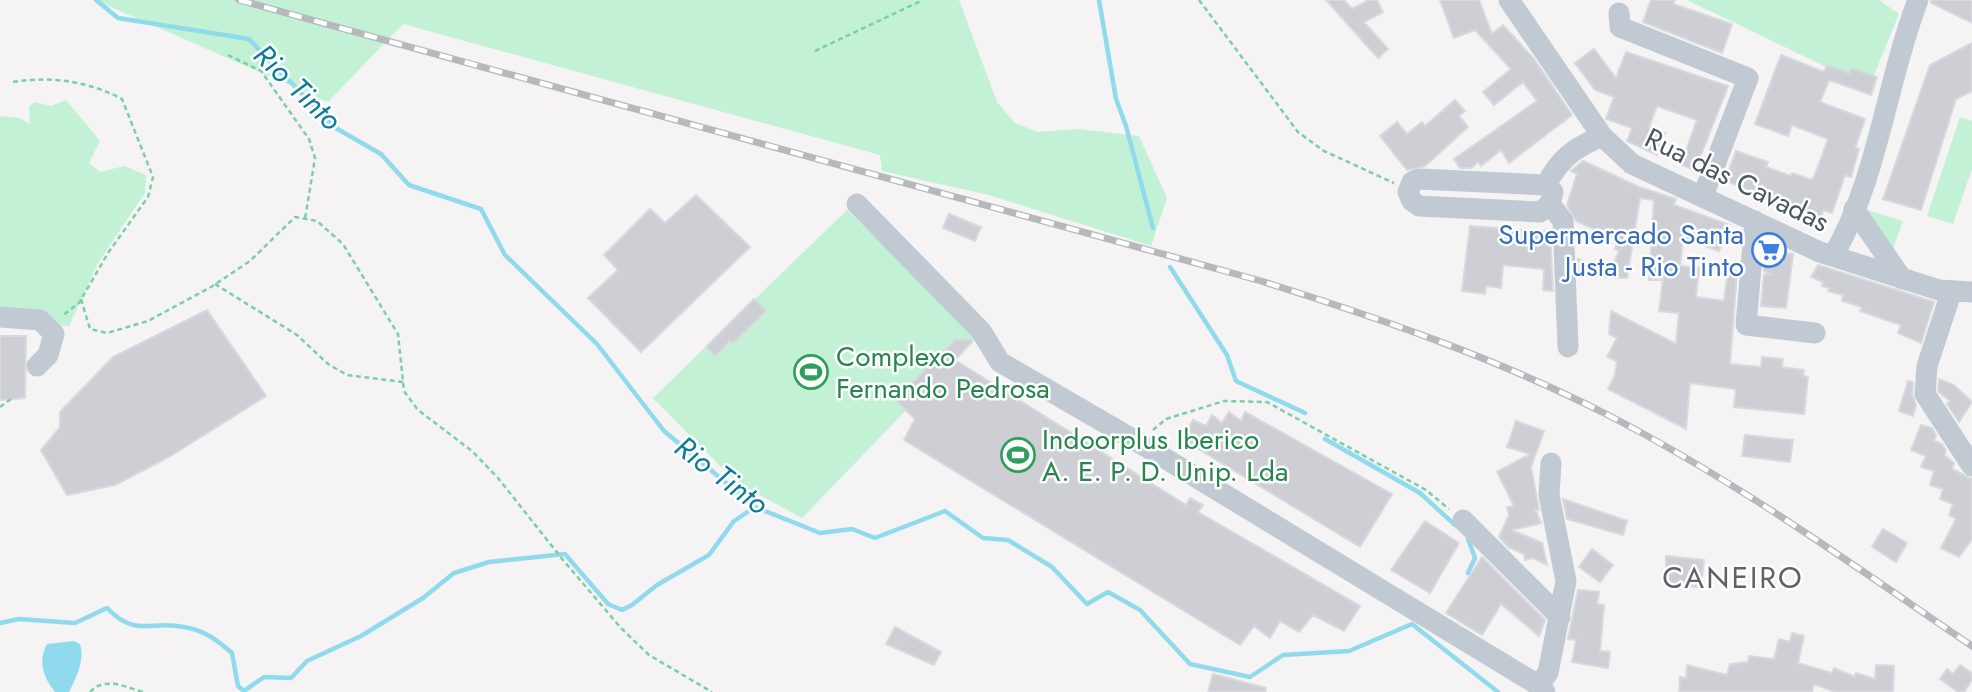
<svg xmlns="http://www.w3.org/2000/svg" width="1972" height="692" font-family="Jost,sans-serif">
	<style>
		.green { fill: #c3f1d5 }
		.water { fill: #90daee }
		.lines { fill: none; stroke-linecap: round; stroke-linejoin: round }
		.stream { stroke: #90daee; stroke-width: 4.5 }
		.building { fill: #cdcfd5; stroke: #d7d9de; stroke-width: 2 }
		.path { stroke: #7ad0a6; stroke-width: 2.5; stroke-dasharray: 5 3.5; stroke-linecap: butt }
		.minor { stroke: #c1cad2; stroke-width: 21 }
		.rail-casing { stroke: #b5b8bd; stroke-width: 7 }
		.rail { stroke: #fff; stroke-width: 4.5; stroke-dasharray: 13; stroke-linecap: butt }
		.labels { text-anchor: middle; dominant-baseline: central; stroke-width: 5; stroke-linejoin: round; paint-order: stroke }
		.street-label { font-size: 28px; fill: #4a5661; stroke: #fff }
		.shop-label { font-size: 28px; fill: #366cbe; stroke: #fff; text-anchor: end }
		.leisure-label { font-size: 28px; fill: #27864d; stroke: #fff; text-anchor: start }
		.water-label { font-size: 30px; font-style: italic; fill: #0c7c9b; stroke: #fff }
		.neighbourhood-label { font-size: 30px; letter-spacing: 2px; fill: #5f6368; stroke: #fff }
	</style>
	<rect width="100%" height="100%" fill="#f5f3f3"/>
	<path class="green" d="M95,0H959L997,102L1015,123L1038,132L1079,129L1139,136L1167,198L1151,246L989,195L882,171L880,155L403,24L328,102Z
		M1687,0H1879L1899,14L1872,80L1826,67Z
		M66,100L100,141L89,163L100,172L124,166L146,175L145,193L98,263L69,326L42,325L0,309V116L20,118L30,124L29,106L35,102L51,106Z
		M1960,117L1972,121V169L1953,224L1927,216Z
		M847,210L977,337L802,518L736,482L653,398Z
		M1867,210L1903,221L1893,249Z"/>
	<path class="water" d="M74,641L80,644C85,660 76,678 69,692H55C44,678 37,662 47,644Z"/>
	<g class="lines">
		<path class="stream" d="M96,0L118,18L249,39L334,127L381,154L409,185L481,209L505,255L597,344L664,431L755,507L820,533L852,529L875,538L945,511L983,538L1008,540L1052,567L1087,604L1108,592L1140,610L1190,664L1250,677L1283,655L1349,651L1412,624L1498,692
			M1099,0L1116,99L1126,126L1153,228
			M1170,267L1227,355L1236,381L1305,413
			M1325,439L1420,493L1455,525
			M1468,539L1475,558L1468,573
			M0,623L19,619L75,623L107,608C136,638 150,620 184,627C204,630 217,640 232,653L238,686L244,691L264,677L291,678L307,661L361,636L423,598L454,573L489,562L565,554L608,604L622,610L632,605L657,585L709,555L734,521L755,507"/>
	</g>
	<path class="building" d="M1326,0H1344L1352,9L1369,0H1377L1383,12L1364,22L1388,49L1378,58Z
		M1440,0H1479L1492,34L1503,25L1534,59L1572,115L1509,163L1501,150L1481,166L1478,162L1471,168H1460L1454,159L1537,101L1523,82L1494,105L1483,92L1511,69L1475,30L1454,38Z
		M1651,0H1675L1673,4L1732,24L1722,53L1643,22Z
		M1931,0H1972V23L1931,3Z
		M1972,43V91L1956,99L1921,210L1883,199L1930,65Z
		M1594,49L1616,78L1626,52L1728,86L1695,170L1681,165L1697,120L1657,106L1649,127L1665,133L1657,155L1627,141L1632,128L1606,119L1614,97L1595,90L1575,63Z
		M1781,55L1824,72L1827,65L1849,73L1851,68L1877,77L1871,95L1829,80L1820,102L1865,119L1855,148L1859,149L1851,177L1845,175L1832,213L1823,210L1821,218L1725,181L1736,151L1768,162L1766,167L1791,176L1792,173L1812,180L1816,172L1828,139L1792,125L1788,136L1755,124Z
		M1455,100L1465,111L1459,116L1468,127L1425,166L1407,170L1380,136L1397,122L1407,134L1422,122L1425,126Z
		M1583,161L1639,187L1676,199L1674,205L1730,225L1719,251L1683,238L1680,266L1699,268L1696,297L1724,301L1728,271L1737,272L1730,364L1761,367L1762,357L1783,359L1782,367L1804,370L1803,376L1808,377L1804,414L1734,407L1736,389L1690,383L1686,429L1608,389L1615,375L1617,361L1607,357L1617,338L1609,334L1611,311L1676,344L1679,313L1659,311L1663,280H1649L1654,200L1640,198L1627,278L1578,276V259L1610,272L1619,251L1615,249L1618,240L1576,221L1567,205L1577,174L1571,171Z
		M696,195L750,247L641,352L588,298L618,270L604,255L650,209L665,223Z
		M949,214L981,227L975,241L943,228Z
		M1470,226L1550,232L1553,291L1543,290L1544,269L1503,265L1501,288L1486,286L1485,294L1462,291Z
		M1766,252L1793,254L1786,308L1761,306L1764,274L1773,275L1764,271Z
		M1818,265L1934,302L1921,343L1898,333L1901,325L1860,311L1862,307L1842,301L1843,295L1828,291L1829,288L1822,286L1823,282L1811,277Z
		M754,299L766,311L732,344L730,341L715,356L706,347Z
		M207,310L266,396L169,457L115,485L67,495L41,450L60,427V412L113,357Z
		M0,336H26L25,398L0,400Z
		M970,339L972,342L955,360L1186,505L1190,498L1203,505L1198,512L1360,606L1344,631L1313,615L1299,632L1280,621L1270,638L1254,626L1240,645L904,440L915,419L895,400L955,340Z
		M1939,379L1954,385L1972,402L1959,422L1947,404L1950,401L1938,391Z
		M1908,381L1913,382L1912,394L1916,405L1913,416L1899,411Z
		M1229,412L1241,421L1245,412L1392,494L1360,547L1182,439L1193,420L1206,426L1212,415L1222,423Z
		M1516,421L1544,431L1531,467L1539,510L1535,509L1541,523L1512,530L1542,543L1547,565L1533,558L1525,560L1524,554L1508,547L1499,537L1509,515L1507,507L1514,506L1497,472L1530,454L1507,447Z
		M1921,425L1932,428L1936,435L1934,441L1942,444L1946,451L1944,455L1954,463L1952,469L1972,479V539L1959,557L1941,548L1956,519L1949,515L1953,504L1940,499L1943,489L1930,485L1934,471L1921,467L1926,456L1911,450Z
		M1745,435L1793,440L1790,462L1742,456Z
		M1563,499L1627,521L1623,535L1567,519Z
		M1425,521L1459,543L1430,593L1391,570Z
		M1883,529L1907,543L1896,562L1872,547Z
		M1592,549L1613,565L1600,582L1579,567Z
		M1666,556L1704,560L1702,577L1698,576L1697,587L1666,584Z
		M1482,557L1545,620L1539,636L1501,604L1482,635L1446,613Z
		M1578,590L1599,592L1597,604L1604,605L1600,651L1610,652L1608,668L1572,662L1576,640L1568,639Z
		M895,627L941,652L934,665L886,644Z
		M1792,633L1804,636L1798,663L1832,673L1834,668L1855,677L1856,673L1875,679L1876,665L1894,666L1893,692H1835L1814,684L1812,692H1679L1680,677L1686,678L1687,665L1727,675L1730,664L1748,662L1749,656L1774,659L1779,639L1790,642Z
		M1960,665L1972,673V680L1964,692H1958L1940,679L1947,669L1953,674Z
		M1213,674L1266,688L1265,692H1208Z"/>
	<g class="lines">
		<path class="path" d="M1199,0L1298,132L1324,151L1394,183
			M815,51L923,0
			M228,55L261,71L309,139L315,158L305,219
			M13,82C51,76 88,81 122,99L153,177L148,197L108,253L79,303L62,316
			M215,284L297,335L328,364L347,375L403,382
			M81,299L90,329L107,333L148,321L211,287L250,261L295,217L317,221L343,244L398,334L404,391L418,410L472,451L498,478L563,560L621,628L649,655L712,692
			M0,407L11,399
			M1153,430L1166,419L1224,401L1267,402L1426,490L1449,509
			M90,692C105,676 125,687 143,692"/>
		<path class="minor" d="M1509,0L1602,136L1632,164L1820,252L1939,290L1972,292
			M1619,13L1620,27L1748,78L1703,196
			M1546,185L1553,192L1550,204L1540,212L1419,206L1412,201L1408,192L1412,182L1419,179L1546,185C1560,158 1574,148 1602,136
			M857,204L981,331L1000,362L1143,445L1538,685L1545,692
			M1550,204L1563,221L1568,347
			M1854,209L1902,279
			M1755,221L1746,325L1815,333
			M1833,256C1878,179 1886,83 1918,0
			M1951,293L1927,366L1925,394L1972,466
			M0,317L40,320L54,334L48,355L37,366
			M1463,520L1560,617
			M1538,685L1548,673L1566,581L1549,495L1551,463"/>
		<g class="rail-casing">
			<path id="rail" d="M239,0L1261,281C1379,318 1496,358 1606,414C1735,480 1853,565 1972,646"/>
		</g>
		<use href="#rail" class="rail"/>
	</g>
	<defs>
		<g id="supermarket-ring" transform="scale(1.75)"><circle r="9.5" fill="#fff" stroke="#3f7fe0" stroke-width="1.5"/><path d="M-6-5.5h2.5l.6 2H6L4.5 2H-2.5L-4.4-4H-6ZM-1.5 3.2a1.3 1.3 0 1 0 .1 0ZM3 3.2a1.3 1.3 0 1 0 .1 0Z" fill="#3f7fe0"/></g>
		<g id="stadium-ring" transform="scale(1.75)"><circle r="9.5" fill="#fff" stroke="#2e9e5b" stroke-width="1.5"/><path d="M0-5a6.5 5 0 1 0 0 10a6.5 5 0 1 0 0-10ZM-3.5-1.8h7v3.6h-7Z" fill="#2e9e5b"/></g>
	</defs>
	<g fill-rule="evenodd">
		<use href="#supermarket-ring" x="1769" y="250"/>
		<use href="#stadium-ring" x="811" y="372"/>
		<use href="#stadium-ring" x="1018" y="455"/>
	</g>
	<g class="labels">
		<g class="street-label">
			<text transform="translate(1737 180) rotate(26)">Rua das Cavadas</text>
		</g>
		<g class="shop-label">
			<text x="1744" y="234">Supermercado Santa<tspan x="1744" dy="32">Justa - Rio Tinto</tspan></text>
		</g>
		<g class="leisure-label">
			<text x="836" y="356">Complexo<tspan x="836" dy="32">Fernando Pedrosa</tspan></text>
			<text x="1042" y="439">Indoorplus Iberico<tspan x="1042" dy="32">A. E. P. D. Unip. Lda</tspan></text>
		</g>
		<g class="water-label">
			<text transform="translate(298 87) rotate(44)">Rio Tinto</text>
			<text transform="translate(722 475) rotate(37)">Rio Tinto</text>
		</g>
		<g class="neighbourhood-label">
			<text x="1733" y="577">CANEIRO</text>
		</g>
	</g>
</svg>
